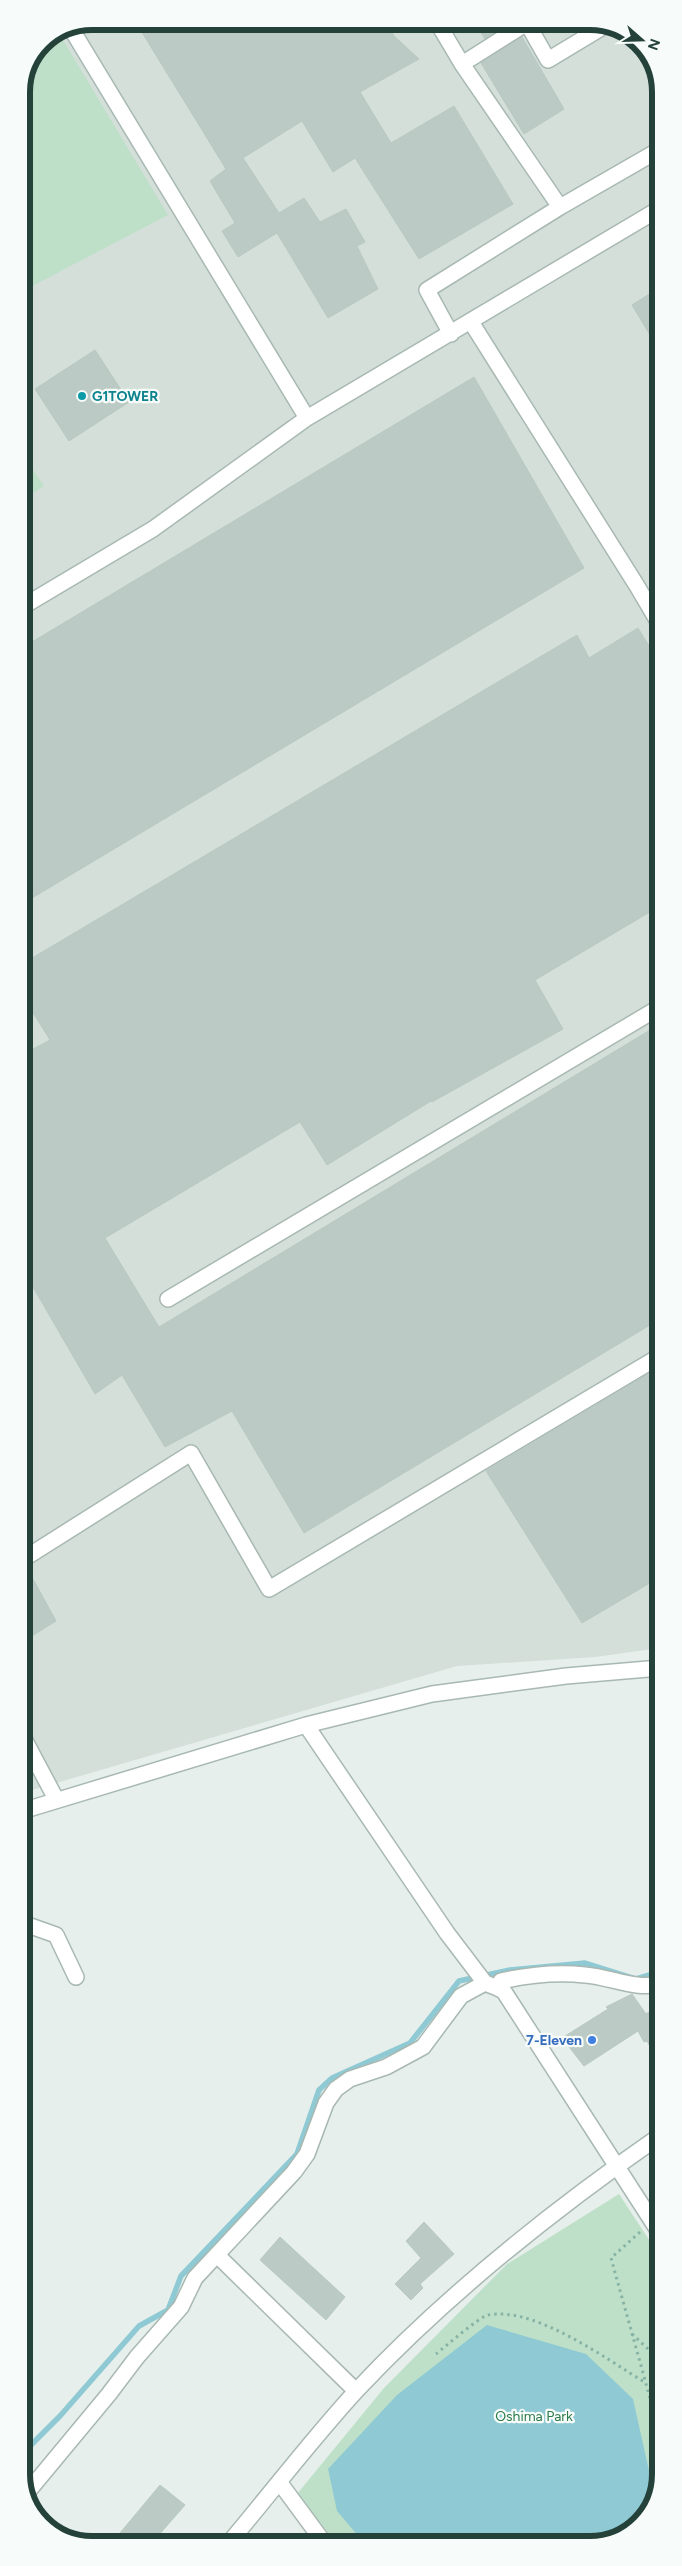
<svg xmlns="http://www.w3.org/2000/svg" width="682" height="2566" font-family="Figtree,sans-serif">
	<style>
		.built { fill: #d4dfda }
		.green { fill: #bfe0c8 }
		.water { fill: #8ec9d4 }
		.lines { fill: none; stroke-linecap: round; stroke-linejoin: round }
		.stream { stroke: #8ec9d4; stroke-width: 5.5 }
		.building { fill: #bbcac4; stroke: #b8c9c2 }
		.minor-casing { stroke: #a8b8b2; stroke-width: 18 }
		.path { stroke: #86b3a5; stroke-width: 3; stroke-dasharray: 2.5 4; stroke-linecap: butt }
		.minor { stroke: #fff; stroke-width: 15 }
		.culture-dot { fill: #0f9aa8; stroke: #f7fbf9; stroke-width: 2 }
		.shop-dot { fill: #3f7fe0; stroke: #f7fbf9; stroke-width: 2 }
		.labels { text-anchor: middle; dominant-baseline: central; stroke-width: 4.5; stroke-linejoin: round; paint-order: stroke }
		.culture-label { font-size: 14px; font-weight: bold; fill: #0d838f; stroke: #f7fbf9; text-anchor: start }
		.shop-label { font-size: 14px; font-weight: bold; fill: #366cbe; stroke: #f7fbf9; text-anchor: end }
		.park-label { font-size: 14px; fill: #2d7a4b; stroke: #f7fbf9 }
		.rim { fill: none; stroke: #24423a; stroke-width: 6 }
	</style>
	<rect width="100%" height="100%" fill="#e6efeb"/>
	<path class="built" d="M92,21L599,22L637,39L659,78L660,1648L595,1657L457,1666L22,1793L21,92L42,42Z"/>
	<path class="green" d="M60,35L168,215L21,292V92L42,42Z
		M21,452L44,486L21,501Z
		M619,2194L661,2258V2474L646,2517L604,2543L337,2544L297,2494L384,2388L507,2264Z"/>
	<path class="water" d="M487,2325L586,2354L633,2399L654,2493L646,2517L604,2543L365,2544L337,2511L328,2469L397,2395Z"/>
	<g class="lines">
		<path class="stream" d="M23,2453L60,2416L139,2326L168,2310L181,2276L297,2154L319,2090L332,2078L410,2043L459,1981L510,1970L585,1963L636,1979L660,1972"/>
	</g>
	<path class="building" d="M135,21L386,22L394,36L419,59L360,92L391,143L454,106L513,204L419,259L355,158L333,172L302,121L243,158L279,213L304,198L320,222L346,209L365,242L357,246L378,289L328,318L277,233L238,257L222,231L235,223L210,181L226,169Z
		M474,22H511L485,39Z
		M522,37L564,109L524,134L481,63Z
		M659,288V350L632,305Z
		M95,350L129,402L69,441L35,389Z
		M474,377L584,568L22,904V648Z
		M638,628L660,664V906L535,980L563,1029L432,1102L431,1101L327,1165L300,1122L105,1238L159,1327L660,1024V1319L304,1533L232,1411L165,1447L122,1375L95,1394L22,1268V1055L50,1040L22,995V964L577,635L589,658Z
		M660,1367V1577L582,1623L486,1471Z
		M33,1579L56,1621L22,1642V1585Z
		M632,1994L646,2014L660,2005V2065L647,2041L644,2042L638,2031L584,2066L562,2038L608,2009L606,2007Z
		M424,2222L454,2254L420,2284L423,2288L411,2300L395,2284L421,2258L406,2241Z
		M280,2237L345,2297L326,2320L260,2260Z
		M160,2485L185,2505L151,2544L110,2545Z"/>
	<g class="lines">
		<g class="minor-casing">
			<path id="minor" d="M437,22L462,64L560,207
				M72,30L307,418
				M462,64L527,23L548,60L606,25
				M471,322L637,586L660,625
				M451,334L427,290L560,207L659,150
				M22,607L153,529L307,418L659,209
				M168,1299L660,1007
				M22,1560L191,1453L269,1589L660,1356
				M306,1725L447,1933L485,1983L503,1990L661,2235
				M22,1735L56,1799
				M22,1811L306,1725L432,1694L566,1676L660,1668
				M22,1923L56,1935L76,1977
				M499,1989L501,1981C528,1975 558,1972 585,1975C611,1977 635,1990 660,1984
				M217,2255L356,2391
				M280,2483L325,2544
				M26,2494L109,2394L137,2357L181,2307L195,2278L294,2172L307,2154L326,2103L336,2089L350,2079L386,2067L423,2047L461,1996L485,1983
				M228,2544C271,2493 312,2439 357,2390C447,2294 553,2210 661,2135"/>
		</g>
		<path class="path" d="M640,2232L611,2258L655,2416L661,2444
			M632,2334L661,2361
			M436,2354C445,2347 479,2317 488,2315C535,2306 606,2359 646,2383"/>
		<use href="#minor" class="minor"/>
	</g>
	<circle class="culture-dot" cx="82" cy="396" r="5"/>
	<circle class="shop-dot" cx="592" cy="2040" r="5"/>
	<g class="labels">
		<g class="culture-label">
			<text x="92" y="396">G1TOWER</text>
		</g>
		<g class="shop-label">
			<text x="582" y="2040">7-Eleven</text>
		</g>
		<g class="park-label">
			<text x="534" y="2416">Oshima Park</text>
		</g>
	</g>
	<path d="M0 0H682V2566H0ZM92 30H590A62 62 0 0 1 652 92V2474A62 62 0 0 1 590 2536H92A62 62 0 0 1 30 2474V92A62 62 0 0 1 92 30Z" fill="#f7fbf9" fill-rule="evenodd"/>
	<path class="rim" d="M92 30H590A62 62 0 0 1 652 92V2474A62 62 0 0 1 590 2536H92A62 62 0 0 1 30 2474V92A62 62 0 0 1 92 30Z"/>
	<g transform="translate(642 40) rotate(110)" stroke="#f7fbf9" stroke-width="4" paint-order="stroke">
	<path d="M0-4L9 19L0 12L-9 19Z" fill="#24423a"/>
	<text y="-8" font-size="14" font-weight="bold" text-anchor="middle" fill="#24423a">N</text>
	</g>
</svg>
